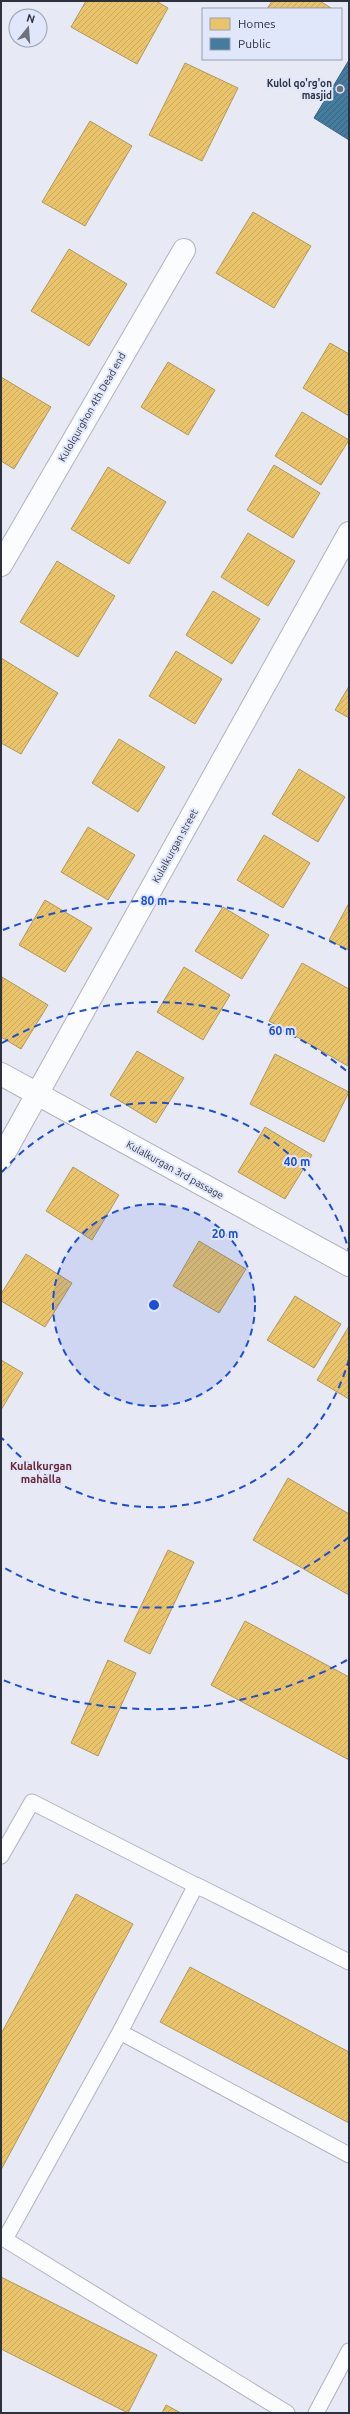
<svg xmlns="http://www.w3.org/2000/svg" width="350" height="2414" font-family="Ubuntu,sans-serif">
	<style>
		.homes { fill: url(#homes-hatch); stroke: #b1985c }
		.public { fill: url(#public-hatch); stroke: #3e6480 }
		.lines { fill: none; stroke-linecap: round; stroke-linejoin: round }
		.lane-casing { stroke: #b0b3be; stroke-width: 17 }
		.street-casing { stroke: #b0b3be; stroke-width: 24 }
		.lane { stroke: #fbfcfe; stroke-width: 15 }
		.street { stroke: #fbfcfe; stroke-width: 22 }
		.ring { fill: none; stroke: #1d4ed8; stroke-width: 2; stroke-dasharray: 7 5 }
		.poi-dot { fill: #6e717d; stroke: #e1e7fb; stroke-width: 1.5 }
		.labels { text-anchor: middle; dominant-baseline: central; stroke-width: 4; stroke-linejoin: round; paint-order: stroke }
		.poi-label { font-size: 10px; font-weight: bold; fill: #2d303d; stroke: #e1e7fb; text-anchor: end }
		.street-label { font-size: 10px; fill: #2d303d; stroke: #e1e7fb }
		.neighbourhood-label { font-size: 11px; font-weight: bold; fill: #6c2634; stroke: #e1e7fb }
		.centre { fill: #1d4ed8; stroke: #e1e7fb; stroke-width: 2 }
		.ring-label { font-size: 12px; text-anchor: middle; font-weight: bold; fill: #1d4ed8; stroke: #e1e7fb; stroke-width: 4; stroke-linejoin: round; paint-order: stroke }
	</style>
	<defs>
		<pattern id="homes-hatch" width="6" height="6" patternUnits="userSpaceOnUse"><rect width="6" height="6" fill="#e9c46a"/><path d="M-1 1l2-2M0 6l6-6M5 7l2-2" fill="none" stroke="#c8a95d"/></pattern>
		<pattern id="public-hatch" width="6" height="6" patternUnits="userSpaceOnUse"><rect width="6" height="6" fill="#457b9d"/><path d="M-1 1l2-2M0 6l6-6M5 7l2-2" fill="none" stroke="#3a6581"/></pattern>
	</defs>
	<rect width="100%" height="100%" fill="#e7eaf5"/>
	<path class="homes" d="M86,1H156L168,8L137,64L71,27Z
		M272,1H320L331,8L267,9Z
		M185,63L238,88L202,161L149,135Z
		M90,121L132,146L85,226L42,202Z
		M253,212L311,246L274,308L216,273Z
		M69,249L127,284L89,346L31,311Z
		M330,343L349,354V416L303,388Z
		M168,362L215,390L188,435L141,407Z
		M1,377L51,407L14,469L1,461Z
		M302,412L349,440L321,485L275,456Z
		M274,465L320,493L293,538L247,510Z
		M108,467L166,502L129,564L71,529Z
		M248,533L295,561L268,606L221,577Z
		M57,561L115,596L78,657L20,622Z
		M213,591L260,619L232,664L186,635Z
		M176,651L222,679L195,724L149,696Z
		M1,658L58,693L21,754L1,743Z
		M349,686V718L335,710Z
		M119,739L165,767L138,812L92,783Z
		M299,769L345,797L318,842L272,814Z
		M88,827L135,855L108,900L61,872Z
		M264,835L310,863L283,908L237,880Z
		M45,900L92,928L65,972L19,945Z
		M349,903V950L329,940Z
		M223,907L269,935L242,979L195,951Z
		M302,963L349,989L348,1066L269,1021Z
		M184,967L230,995L203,1040L157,1012Z
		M2,977L48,1005L21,1049L1,1037Z
		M137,1051L184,1078L156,1123L110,1095Z
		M275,1054L349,1092L324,1142L250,1104Z
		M265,1127L312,1155L285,1199L238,1172Z
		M73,1167L119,1195L92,1240L46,1211Z
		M199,1241L246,1269L219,1313L173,1286Z
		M26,1254L72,1283L45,1327L1,1301V1294Z
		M295,1296L341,1324L314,1368L267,1340Z
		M349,1326V1399L317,1380Z
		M1,1360L23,1373L1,1410Z
		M288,1478L349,1514V1595L253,1540Z
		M168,1550L194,1562L150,1654L124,1641Z
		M245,1621L349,1677V1760L211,1685Z
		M108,1660L136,1673L98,1756L71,1743Z
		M76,1894L133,1924L1,2170V2034Z
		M190,1967L349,2052V2123L160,2022Z
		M1,2277L157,2355L128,2413L1,2349Z
		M166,2405L181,2413H162Z"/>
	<path class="public" d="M349,60V140L314,118Z"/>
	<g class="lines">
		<g class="lane-casing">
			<path id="lane" d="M1,1856L32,1802L203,1889
				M120,2032L196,1885L349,1962
				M1,2237L287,2413
				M5,2239L120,2032L349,2155
				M316,2413L349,2351"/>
		</g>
		<g class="street-casing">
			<path id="street" d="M1,565L184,250
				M1,1074L349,1265
				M1,1159L349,533"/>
		</g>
		<use href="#lane" class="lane"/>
		<use href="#street" class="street"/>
	</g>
	<circle cx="154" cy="1305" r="101" fill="#1d4ed8" fill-opacity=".12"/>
	<g class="ring">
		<circle cx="154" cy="1305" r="101"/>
		<path d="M349 1359A202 202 0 0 1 2 1438M2 1172A202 202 0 0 1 349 1251"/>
		<path d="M349 1537A303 303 0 0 1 3 1567M2 1043A303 303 0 0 1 349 1073"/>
		<path d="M347 1660A404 404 0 0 1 3 1680M3 930A404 404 0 0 1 347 950"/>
	</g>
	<circle class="poi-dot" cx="340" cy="89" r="4"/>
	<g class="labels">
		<g class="poi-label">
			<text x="332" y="83">Kulol qo'rg'on<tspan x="332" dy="12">masjid</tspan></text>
		</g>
		<g class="street-label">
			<text transform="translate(92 407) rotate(-60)">Kulolqurghon 4th Dead end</text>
			<text transform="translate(175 846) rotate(-61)">Kulalkurgan street</text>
			<text transform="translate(175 1170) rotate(29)">Kulalkurgan 3rd passage</text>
		</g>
		<g class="neighbourhood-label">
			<text x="41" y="1466">Kulalkurgan<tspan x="41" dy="13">mahalla</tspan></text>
		</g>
	</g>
	<circle cx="154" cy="1305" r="6" class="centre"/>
	<g class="ring-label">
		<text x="154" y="905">80 m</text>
		<text x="282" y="1035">60 m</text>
		<text x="297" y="1166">40 m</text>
		<text x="225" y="1238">20 m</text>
	</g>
	<rect width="350" height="2414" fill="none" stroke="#2d303d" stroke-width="4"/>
	<rect x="202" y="8" width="140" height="52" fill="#e1e7fb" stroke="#999eaf"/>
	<rect x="210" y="18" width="20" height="12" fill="#e9c46a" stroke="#999eaf"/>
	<text x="238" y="28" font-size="12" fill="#2d303d">Homes</text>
	<rect x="210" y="38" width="20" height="12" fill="#457b9d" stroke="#999eaf"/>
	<text x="238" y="48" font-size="12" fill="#2d303d">Public</text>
	<g transform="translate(28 28) rotate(17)"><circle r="19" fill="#e1e7fb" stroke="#999eaf"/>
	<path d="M0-3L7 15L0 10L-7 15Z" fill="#6e717d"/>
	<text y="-6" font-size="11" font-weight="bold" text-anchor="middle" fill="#2d303d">N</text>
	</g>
</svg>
